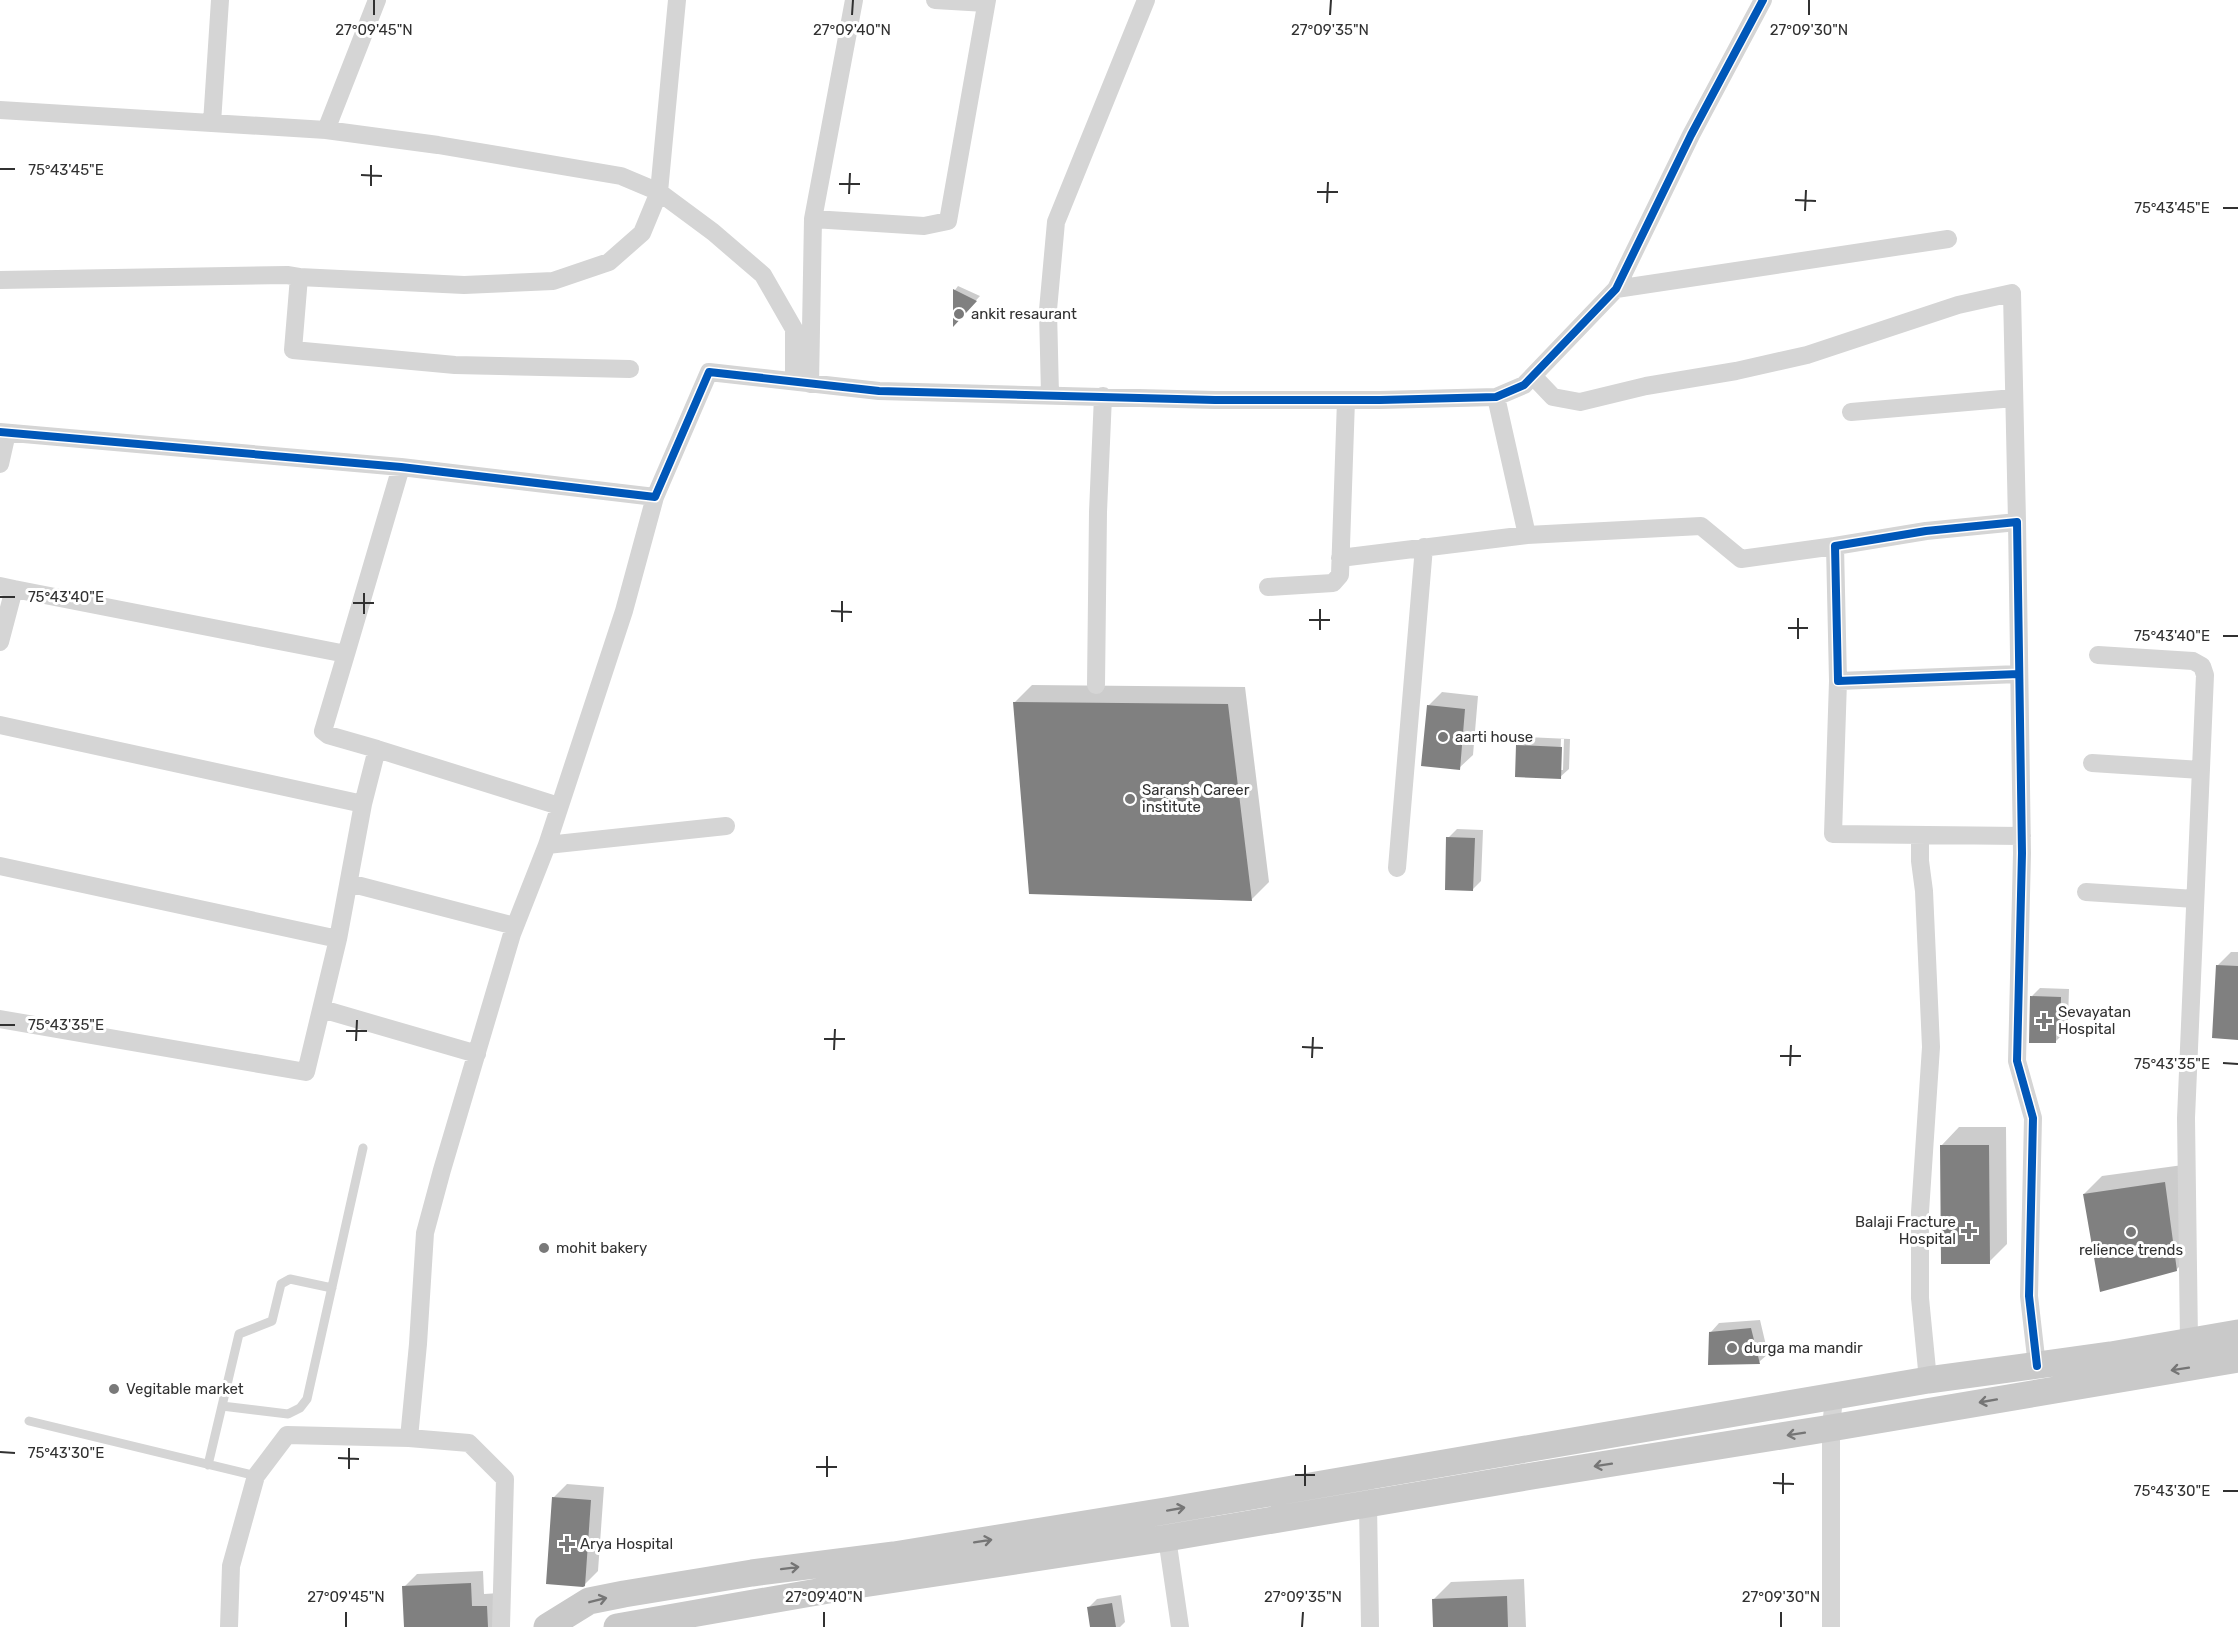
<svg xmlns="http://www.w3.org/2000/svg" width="2238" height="1627" font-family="Rubik,sans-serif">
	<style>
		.shadow { fill: #0003; fill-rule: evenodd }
		.building { fill: #808080 }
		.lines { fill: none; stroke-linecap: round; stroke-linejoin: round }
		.service { stroke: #d5d5d5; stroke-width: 9 }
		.minor { stroke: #d5d5d5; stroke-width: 18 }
		.primary { stroke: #c9c9c9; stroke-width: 27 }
		.cycleway-casing { stroke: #fff; stroke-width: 11 }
		.cycleway { stroke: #0057b8; stroke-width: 8 }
		.oneway { stroke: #757575 }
		.ticks { fill: none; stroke: #313131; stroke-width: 2 }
		.poi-dot { fill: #797979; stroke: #fff; stroke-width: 2 }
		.labels { text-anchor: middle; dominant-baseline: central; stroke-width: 6; stroke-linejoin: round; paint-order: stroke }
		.poi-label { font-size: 15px; fill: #313131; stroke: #fff; text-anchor: start }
		.ticks-label { font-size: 15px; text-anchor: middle; fill: #313131; stroke: #fff; stroke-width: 6; stroke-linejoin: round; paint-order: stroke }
	</style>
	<rect width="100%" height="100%" fill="#fff"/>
	<path class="shadow" d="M958,286L980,296L954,324L955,290Z
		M1032,685L1245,687L1269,882L1251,900L1014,703Z
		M1442,692L1478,696L1473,755L1459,768L1428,706Z
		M1526,737L1570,739L1569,769L1560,777L1517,746ZM1561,739H1564L1563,770H1560Z
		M1457,829L1483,830L1481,881L1472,890L1448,838Z
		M2231,952H2238V1038L2218,965Z
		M2040,988L2069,989L2068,1020L2064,1024V1033L2055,1042L2031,997Z
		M1959,1127H2006L2007,1244L1989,1262L1941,1146Z
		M2183,1165L2194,1252L2176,1270L2084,1194L2102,1176Z
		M1760,1320L1768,1354L1759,1362L1711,1332L1719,1323Z
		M567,1484L604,1487L598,1571L585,1584L553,1498Z
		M483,1571L484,1594L500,1593L501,1627H405L404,1587L417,1574Z
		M1524,1579L1526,1627H1434L1433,1600L1451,1582Z
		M1121,1595L1125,1622L1120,1627H1091L1088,1608L1097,1599Z"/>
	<path class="building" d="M953,289L977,301L953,327Z
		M1013,702L1228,704L1252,901L1029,894Z
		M1427,705L1465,709L1460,770L1421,766Z
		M1516,745L1562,747L1561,779L1515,777Z
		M1446,837L1475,838L1473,891L1445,890Z
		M2216,965L2238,966V1040L2212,1038Z
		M2030,996L2061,997L2060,1030H2056V1043H2029Z
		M1940,1145H1989L1990,1264H1941Z
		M2165,1182L2177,1271L2100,1292L2083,1194Z
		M1751,1328L1760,1364L1708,1365L1709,1332Z
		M552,1497L591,1500L585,1586L583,1587L546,1584Z
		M471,1583L472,1606H487L488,1627H404L402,1586Z
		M1507,1596L1508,1627H1433L1432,1599Z
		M1112,1603L1116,1627H1090L1087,1607Z"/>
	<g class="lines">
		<path class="service" d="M222,1406L288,1414L300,1408L307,1399L363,1148
			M29,1421L256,1476
			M208,1465L239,1334L272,1321L281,1284L290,1279L332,1288"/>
		<path class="minor" d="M935,0L986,3
			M0,110L326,130L438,145L621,176L659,192L713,232L763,275L794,329V381
			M212,123L220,0
			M326,130L377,0
			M813,219L924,226L948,221L987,0
			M299,277L464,285L553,281L609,262L642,233L659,192L677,0
			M0,280L287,275L299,277L293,350L455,365L630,369
			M1616,289L1948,239
			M1533,376L1553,397L1580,402L1646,386L1736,371L1807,355L1958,305L2012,293L2017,522
			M810,384L813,219L854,0
			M1050,395L1048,310L1056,222L1146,0
			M1496,397L1527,535L1701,526L1741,559L1835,546
			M1851,412L2014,398
			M0,432L401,467L655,497L709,372L879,391L1215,400H1380L1496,397L1524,385L1616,289L1691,135L1763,0
			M0,464L7,433
			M1340,558L1527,535
			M0,586L14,589L0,642
			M1268,587L1333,583L1340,575L1346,400
			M14,589L346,654L401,467
			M2098,655L2193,661L2202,666L2205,675L2186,1118L2189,1341
			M2019,674L1838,681L1835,546L1926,531L2017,522L2022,853L2017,1061L2033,1118L2029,1296L2037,1366
			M1838,681L1833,834L2022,836
			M1096,685L1098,512L1103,396
			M0,725L363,804
			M377,749L559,806
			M2092,763L2201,770
			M1920,835V861L1924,891L1931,1047L1920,1212V1298L1928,1380
			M547,845L726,826
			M0,866L338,939
			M1397,868L1424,547
			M349,883L515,926
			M2086,892L2195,899
			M322,1009L477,1054
			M0,1019L306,1072L338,939L363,804L377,749L328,735L323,731L346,654
			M409,1438L418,1344L425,1233L442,1170L512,934L547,845L624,611L655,497
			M1368,1504L1370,1627
			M1167,1538L1180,1627
			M229,1627L231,1566L256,1476L287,1435L409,1438L469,1443L505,1479L501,1627
			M1831,1627V1428L1834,1397"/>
		<path class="primary" d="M547,1627L589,1601L624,1594L752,1573L894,1555L1165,1511L1928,1380L2111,1355L2238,1333
			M617,1627L863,1584L1167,1538L1532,1476L1831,1428L2238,1359"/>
		<g class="cycleway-casing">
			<path id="cycleway" d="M0,432L401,467L655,497L709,372L879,391L1215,400H1380L1496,397L1524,385L1616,289L1691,135L1763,0
				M2019,674L1838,681L1835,546L1926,531L2017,522L2022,853L2017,1061L2033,1118L2029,1296L2037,1366"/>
		</g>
		<use href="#cycleway" class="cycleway"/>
	</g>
	<defs><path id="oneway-shaft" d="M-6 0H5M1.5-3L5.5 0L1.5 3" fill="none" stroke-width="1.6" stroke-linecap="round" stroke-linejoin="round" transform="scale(1.5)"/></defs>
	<g class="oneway">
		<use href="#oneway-shaft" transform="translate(2180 1369) rotate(171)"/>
		<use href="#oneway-shaft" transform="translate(1988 1401) rotate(170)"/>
		<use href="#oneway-shaft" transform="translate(1796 1434) rotate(171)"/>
		<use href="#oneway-shaft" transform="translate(1603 1465) rotate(171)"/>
		<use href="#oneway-shaft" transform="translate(1176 1509) rotate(-10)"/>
		<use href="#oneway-shaft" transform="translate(983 1541) rotate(-9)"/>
		<use href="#oneway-shaft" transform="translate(790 1568) rotate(-7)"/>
		<use href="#oneway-shaft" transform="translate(598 1600) rotate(-14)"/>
	</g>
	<path class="ticks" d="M374,15V0M852,15L853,0M1330,15L1331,0M1809,15V0M0,169H15M361,175L382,176M839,184H860M371,186V165M1317,192H1338M849,194L850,173M1795,200L1816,201M1327,203L1328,182M2223,208H2238M1805,211L1806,190M0,597H15M353,603H374M831,611L852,612M364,614V593M1309,620H1330M842,622V601M1788,628H1808M1320,630V609M2223,636H2238M1798,639V618M0,1025H15M346,1031H367M824,1039H845M356,1041L357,1020M1302,1047L1323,1048M834,1050L835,1029M1780,1056H1801M1312,1058L1313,1037M2223,1063L2238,1064M1790,1066L1791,1045M0,1452L15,1453M338,1458L359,1459M816,1467H837M349,1469V1448M1295,1475H1315M827,1477V1456M1773,1483L1794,1484M1305,1486V1465M2223,1491H2238M1783,1494V1473M346,1627V1612M824,1627V1612M1302,1627L1303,1612M1781,1627V1612"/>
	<g class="poi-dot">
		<circle cx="959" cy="314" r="6"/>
		<circle cx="1443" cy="737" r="6"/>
		<circle cx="1130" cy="799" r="6"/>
		<path d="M2041 1012h6v6h6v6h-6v6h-6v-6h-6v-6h6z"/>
		<path d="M1966 1222h6v6h6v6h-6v6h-6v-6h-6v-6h6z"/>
		<circle cx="2131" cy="1232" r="6"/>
		<circle cx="544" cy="1248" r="6"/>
		<circle cx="1732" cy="1348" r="6"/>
		<circle cx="114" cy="1389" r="6"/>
		<path d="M564 1535h6v6h6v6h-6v6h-6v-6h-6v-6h6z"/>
	</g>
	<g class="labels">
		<g class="poi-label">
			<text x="971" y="314">ankit resaurant</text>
			<text x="1455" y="737">aarti house</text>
			<text x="1142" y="790">Saransh Career<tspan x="1142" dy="17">institute</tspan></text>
			<text x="2058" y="1012">Sevayatan<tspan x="2058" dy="17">Hospital</tspan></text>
			<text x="1956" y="1222" text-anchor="end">Balaji Fracture<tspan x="1956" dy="17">Hospital</tspan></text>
			<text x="556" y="1248">mohit bakery</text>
			<text x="2131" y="1250" text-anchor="middle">relience trends</text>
			<text x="1744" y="1348">durga ma mandir</text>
			<text x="126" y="1389">Vegitable market</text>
			<text x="580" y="1544">Arya Hospital</text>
		</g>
	</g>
	<g class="ticks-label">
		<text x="374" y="35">27°09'45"N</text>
		<text x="852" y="35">27°09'40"N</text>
		<text x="1330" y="35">27°09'35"N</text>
		<text x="1809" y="35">27°09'30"N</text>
		<text x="66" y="175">75°43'45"E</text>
		<text x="2172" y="213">75°43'45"E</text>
		<text x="66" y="602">75°43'40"E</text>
		<text x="2172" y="641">75°43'40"E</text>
		<text x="66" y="1030">75°43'35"E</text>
		<text x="2172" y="1069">75°43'35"E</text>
		<text x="66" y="1458">75°43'30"E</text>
		<text x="2172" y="1496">75°43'30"E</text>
		<text x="346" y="1602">27°09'45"N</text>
		<text x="824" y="1602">27°09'40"N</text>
		<text x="1303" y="1602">27°09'35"N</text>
		<text x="1781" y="1602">27°09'30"N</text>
	</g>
</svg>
